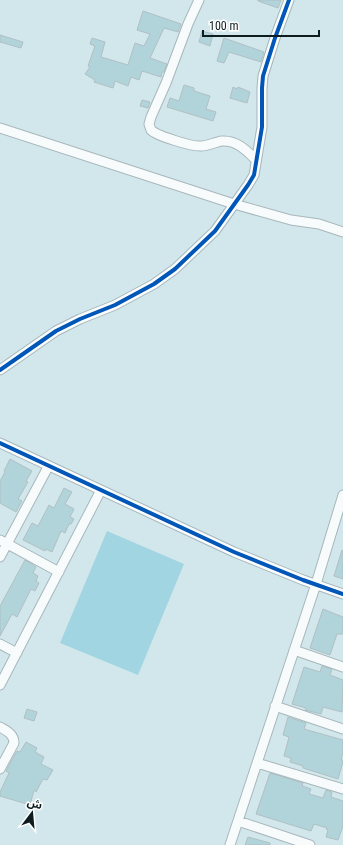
<svg xmlns="http://www.w3.org/2000/svg" width="343" height="845" font-family="'Roboto Condensed','Noto Sans Arabic',sans-serif">
	<style>
		.green { fill: #a2d5e2 }
		.building { fill: #b1d3da; stroke: #b0c0c4 }
		.lines { fill: none; stroke-linecap: round; stroke-linejoin: round }
		.minor-casing { stroke: #a7b7bb; stroke-width: 11 }
		.minor { stroke: #f8fbfc; stroke-width: 9 }
		.cycleway-casing { stroke: #fff; stroke-width: 6 }
		.cycleway { stroke: #0057b8; stroke-width: 4 }
	</style>
	<rect width="100%" height="100%" fill="#d2e7ec"/>
	<path class="green" d="M107,531L184,564L138,675L60,643Z"/>
	<path class="building" d="M258,0H281L278,8L258,1Z
		M143,11L181,24L178,32L164,28L150,58L167,64L164,72H162L161,77L142,71L139,80L131,77L128,86L115,81L113,88L94,82L95,80L85,74L90,67L88,66L95,46L90,44L92,38L105,42L101,57L128,65L135,43L144,46L150,34L137,30Z
		M202,31L213,34L210,46L199,42Z
		M0,35L23,42L21,48L0,42Z
		M224,38L264,52L261,62L229,52L224,63L217,61Z
		M184,85L194,88V91L210,96L206,109L216,112L213,121L167,107L170,98L179,101Z
		M233,87L237,89L238,87L250,92L247,103L230,98Z
		M142,100L150,102L148,108L140,106Z
		M10,459L32,471L26,481L28,482L18,499L22,501L16,512L0,503V481L5,472L4,471Z
		M64,488L72,492L65,504L74,509L70,517L74,519L71,524H69L65,533L61,531L52,552L46,549L45,551L23,540L32,523L38,526L49,505L54,508Z
		M342,550L343,551V579L334,576Z
		M25,560L36,567L33,573L38,576L36,581L39,583L35,591L31,589L17,617L12,614L0,636V606Z
		M323,609L343,617V634H337L330,655L310,648Z
		M322,666L332,669L330,675L343,680L342,712L323,707L321,714L305,710L306,708L292,704L304,667L320,672Z
		M27,709L37,712L34,721L24,718Z
		M288,717L306,723L304,729L343,740V753L341,760H343V762L338,779L303,768V766L290,762L291,758L284,756L289,737L283,735Z
		M26,742L37,748L35,752L44,757L41,764L53,770L47,780L43,779L36,792L34,790L30,805L0,796V792L9,773L6,771L17,751L20,752Z
		M270,773L303,783L302,786L311,789L309,794L323,798L326,790L332,792L331,797L343,801V826L338,840L326,837L328,830L326,829L327,828L314,824L311,831L256,814Z
		M248,837L270,843V845H245Z"/>
	<g class="lines">
		<g class="minor-casing">
			<path id="minor" d="M199,0L188,24L166,83L151,117L149,124L151,130C157,136 193,147 201,146C208,146 215,142 222,141C237,140 247,151 256,160
				M0,128L234,204L291,220L319,224L343,232
				M0,370L56,331L80,319L115,305L154,284L175,269L215,231L248,185L254,175L262,127V88L263,76L275,38L289,0
				M0,443L234,552L303,580L343,594
				M0,540L59,572
				M0,557L48,467
				M0,644L17,653
				M294,650L343,667
				M0,685L101,490
				M275,706L343,729
				M0,727C7,731 14,734 14,743L0,769
				M257,763L343,789
				M238,821L310,845
				M230,845L316,584L343,495"/>
		</g>
		<use href="#minor" class="minor"/>
		<g class="cycleway-casing">
			<path id="cycleway" d="M0,370L56,331L80,319L115,305L154,284L175,269L215,231L248,185L254,175L262,127V88L263,76L275,38L289,0
				M0,443L234,552L303,580L343,594"/>
		</g>
		<use href="#cycleway" class="cycleway"/>
	</g>
	<g transform="translate(32 813) rotate(16)" stroke="#ffffff" stroke-width="3" paint-order="stroke">
	<path d="M0-3L7 15L0 10L-7 15Z" fill="#0e1c20"/>
	<text y="-6" font-size="11" font-weight="bold" text-anchor="middle" fill="#0e1c20">ش</text>
	</g>
	<path d="M203 30v6h116v-6" fill="none" stroke="#0e1c20" stroke-width="2"/>
	<text x="209" y="30" font-size="12" fill="#0e1c20" stroke="#ffffff" stroke-width="3" paint-order="stroke">100 m</text>
</svg>
